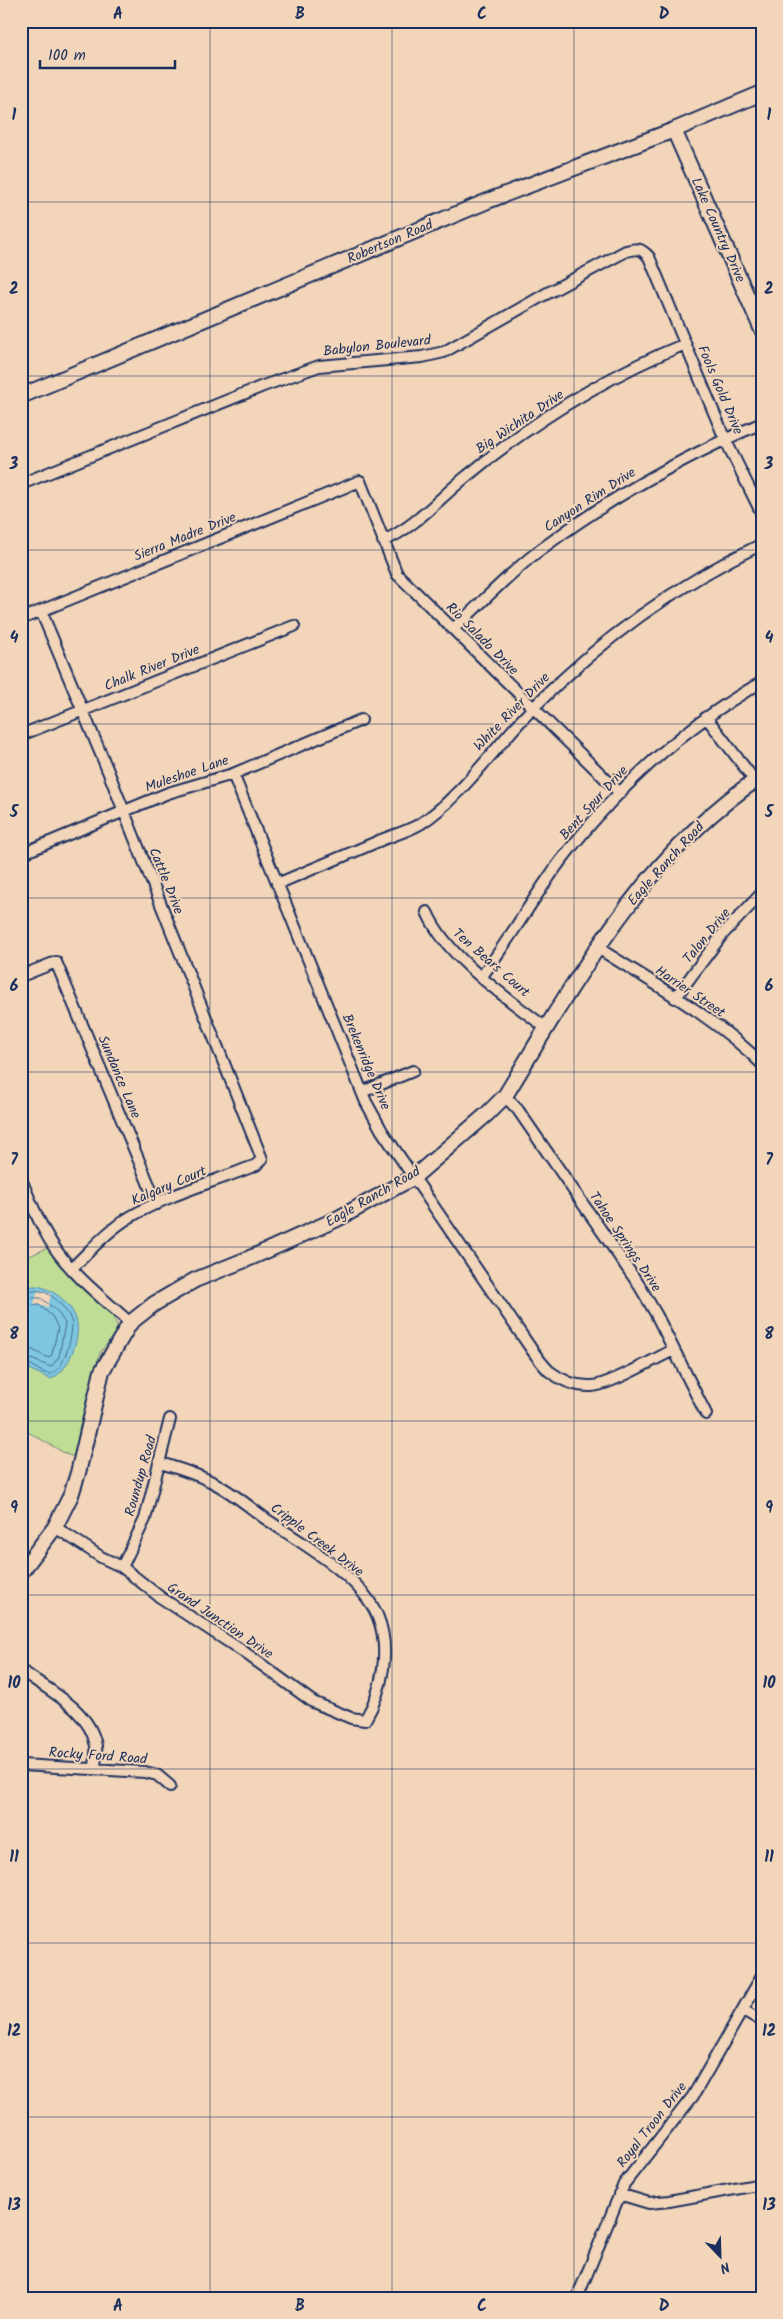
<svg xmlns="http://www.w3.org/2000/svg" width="783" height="2319" font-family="Kalam,sans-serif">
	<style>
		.green { fill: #c0dd95; stroke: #6e867a }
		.water { fill: #7fc6e0; stroke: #578aac }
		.pier { fill: #f3d6ba }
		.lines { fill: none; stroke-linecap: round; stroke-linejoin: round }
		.shore { stroke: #436b92; stroke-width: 1 }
		.street-casing { stroke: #1b2f5e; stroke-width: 14 }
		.secondary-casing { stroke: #1b2f5e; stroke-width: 18 }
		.street { stroke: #f3d6ba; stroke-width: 10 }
		.secondary { stroke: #f3d6ba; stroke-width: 14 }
		.grid { fill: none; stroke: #1b2f5e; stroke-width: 1; stroke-opacity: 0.55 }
		.labels { text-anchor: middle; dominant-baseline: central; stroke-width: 4; stroke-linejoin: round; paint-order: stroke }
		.street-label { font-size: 14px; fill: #1b2f5e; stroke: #f3d6ba }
		.neatline { fill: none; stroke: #1b2f5e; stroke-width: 2 }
		.grid-label { font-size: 16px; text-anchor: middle; font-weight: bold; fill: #1b2f5e }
	</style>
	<rect width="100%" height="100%" fill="#f3d6ba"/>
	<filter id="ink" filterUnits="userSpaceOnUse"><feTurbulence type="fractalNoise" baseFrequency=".02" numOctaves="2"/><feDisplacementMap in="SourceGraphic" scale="10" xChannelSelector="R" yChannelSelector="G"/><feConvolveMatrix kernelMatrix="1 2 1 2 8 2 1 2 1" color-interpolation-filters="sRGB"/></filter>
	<g filter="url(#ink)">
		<path class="green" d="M47,1248C55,1258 63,1268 71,1278C86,1293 114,1308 118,1329L100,1353L79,1430L76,1457L68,1455L21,1428V1260Z"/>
		<path class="water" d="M35,1286C51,1287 71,1303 76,1319C82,1336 68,1374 50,1379L21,1365V1287Z"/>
		<path class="pier" d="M38,1290L51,1294L48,1307L34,1304Z"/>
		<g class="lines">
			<path class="shore" d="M21,1292C28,1292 34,1290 41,1291C52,1293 67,1309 71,1320C75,1330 64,1374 49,1374C39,1373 31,1362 21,1361
				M21,1298H41L57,1311L65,1323L59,1357L51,1367L21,1355
				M21,1306L39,1305L52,1316L58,1328L52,1354L49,1358L30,1349L21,1347"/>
			<g class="street-casing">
				<path id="street" d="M21,484L263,386L319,366L422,357L444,352L544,295L626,251C638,248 641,248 649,257L725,439L762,514
					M383,541C416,527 439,498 467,476C532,422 607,376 685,344
					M41,611L108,771L262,1159L256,1165C214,1182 169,1194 130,1217C108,1230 90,1251 72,1268
					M21,619L360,481L397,574L619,792
					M453,629C482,603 509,573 540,550C609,498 683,457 762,423
					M706,717L762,790
					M21,735L294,626
					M233,774L366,1102L382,1131L532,1350C537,1357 543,1365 549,1371C561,1380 577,1387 592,1386C610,1385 655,1359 673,1350
					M21,854L168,793L233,774L361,720
					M277,884C312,869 347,855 381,840C394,835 408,831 420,824C460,799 498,743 533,708C600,640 676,585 762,544
					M427,912C447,958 506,997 546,1028
					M598,948C653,983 716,1018 762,1064
					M21,976L56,962L157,1204
					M482,976C509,940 532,900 559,863C615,790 681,728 762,682
					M675,998L722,935L762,893
					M362,1092L413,1071
					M505,1096L518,1110L639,1285L656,1314L706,1414
					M21,1179C32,1205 42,1231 59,1254C79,1280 106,1301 130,1323
					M160,1463C177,1468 194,1473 210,1481C230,1490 248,1506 266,1519C301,1543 360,1575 377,1615C391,1648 383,1690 365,1720
					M55,1527L101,1557L122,1567L160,1597L244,1652L313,1702L351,1718L365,1720
					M122,1567L145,1519L170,1419
					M21,1672L25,1673C51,1692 90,1710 96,1746C97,1753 95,1762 95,1769
					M21,1765L145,1772L157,1775L170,1786
					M743,2010L762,2021
					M619,2194L649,2203L669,2201L762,2184
					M577,2298L624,2184L693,2096L762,1976"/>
			</g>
			<g class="secondary-casing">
				<path id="secondary" d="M674,130L762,330
					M21,396L490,200L674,130L762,93
					M21,1572L55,1527L71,1495L78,1473L102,1371L130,1323L154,1304L195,1280L250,1258L337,1219L414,1177L487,1114L505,1096C575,981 646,852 762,776"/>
			</g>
			<use href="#street" class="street"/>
			<use href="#secondary" class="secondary"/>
		</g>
	</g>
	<path class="grid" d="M210,21V2298M392,21V2298M574,21V2298M21,202H762M21,376H762M21,550H762M21,724H762M21,898H762M21,1072H762M21,1247H762M21,1421H762M21,1595H762M21,1769H762M21,1943H762M21,2117H762"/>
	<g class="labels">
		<g class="street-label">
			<text transform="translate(718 230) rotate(66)">Lake Country Drive</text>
			<text transform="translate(390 242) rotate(-23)">Robertson Road</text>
			<text transform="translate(377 346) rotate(-6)">Babylon Boulevard</text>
			<text transform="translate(720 390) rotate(67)">Fools Gold Drive</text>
			<text transform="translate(520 422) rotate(-34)">Big Wichita Drive</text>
			<text transform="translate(590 500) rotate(-33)">Canyon Rim Drive</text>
			<text transform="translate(185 537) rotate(-22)">Sierra Madre Drive</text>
			<text transform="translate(482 639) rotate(45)">Rio Salado Drive</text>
			<text transform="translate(152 668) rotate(-22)">Chalk River Drive</text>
			<text transform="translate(512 712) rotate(-46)">White River Drive</text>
			<text transform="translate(187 774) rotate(-19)">Muleshoe Lane</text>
			<text transform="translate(594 803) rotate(-48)">Bent Spur Drive</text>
			<text transform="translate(666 864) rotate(-48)">Eagle Ranch Road</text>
			<text transform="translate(166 881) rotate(68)">Cattle Drive</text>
			<text transform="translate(707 936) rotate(-51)">Talon Drive</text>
			<text transform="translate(491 963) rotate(41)">Ten Bears Court</text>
			<text transform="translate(690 992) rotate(34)">Harrier Street</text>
			<text transform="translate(366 1062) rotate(67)">Brekenridge Drive</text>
			<text transform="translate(119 1077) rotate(67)">Sundance Lane</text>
			<text transform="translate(169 1186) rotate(-23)">Kalgary Court</text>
			<text transform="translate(373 1197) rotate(-30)">Eagle Ranch Road</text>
			<text transform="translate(625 1242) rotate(56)">Tahoe Springs Drive</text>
			<text transform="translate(141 1476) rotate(-74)">Roundup Road</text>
			<text transform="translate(317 1540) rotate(37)">Cripple Creek Drive</text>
			<text transform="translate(220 1621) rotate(34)">Grand Junction Drive</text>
			<text transform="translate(98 1756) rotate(4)">Rocky Ford Road</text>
			<text transform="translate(652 2125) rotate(-52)">Royal Troon Drive</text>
		</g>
	</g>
	<rect width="783" height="2319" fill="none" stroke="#f3d6ba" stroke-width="55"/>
	<g transform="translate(720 2256) rotate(157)" stroke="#f3d6ba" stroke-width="4" paint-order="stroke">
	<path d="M0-4L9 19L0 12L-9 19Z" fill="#1b2f5e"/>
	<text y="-8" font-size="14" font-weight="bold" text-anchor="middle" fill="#1b2f5e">N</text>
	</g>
	<path d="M40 60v8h135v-8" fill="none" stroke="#1b2f5e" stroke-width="2.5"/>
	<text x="48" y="60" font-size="15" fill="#1b2f5e" stroke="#f3d6ba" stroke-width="4" paint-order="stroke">100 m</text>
	<rect x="28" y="28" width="728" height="2264" class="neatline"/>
	<g class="grid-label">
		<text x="118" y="19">A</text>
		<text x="300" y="19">B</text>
		<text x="482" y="19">C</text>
		<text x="664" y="19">D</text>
		<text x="14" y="120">1</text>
		<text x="769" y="120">1</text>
		<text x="14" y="294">2</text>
		<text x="769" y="294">2</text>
		<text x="14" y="469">3</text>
		<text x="769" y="469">3</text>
		<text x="14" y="643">4</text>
		<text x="769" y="643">4</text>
		<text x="14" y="817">5</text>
		<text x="769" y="817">5</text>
		<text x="14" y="991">6</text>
		<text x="769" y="991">6</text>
		<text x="14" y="1165">7</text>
		<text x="769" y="1165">7</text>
		<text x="14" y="1339">8</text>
		<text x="769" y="1339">8</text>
		<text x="14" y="1513">9</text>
		<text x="769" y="1513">9</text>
		<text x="14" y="1688">10</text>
		<text x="769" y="1688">10</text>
		<text x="14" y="1862">11</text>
		<text x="769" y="1862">11</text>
		<text x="14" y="2036">12</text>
		<text x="769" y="2036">12</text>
		<text x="14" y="2210">13</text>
		<text x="769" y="2210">13</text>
		<text x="118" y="2311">A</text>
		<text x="300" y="2311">B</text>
		<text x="482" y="2311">C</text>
		<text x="664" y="2311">D</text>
	</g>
</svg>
